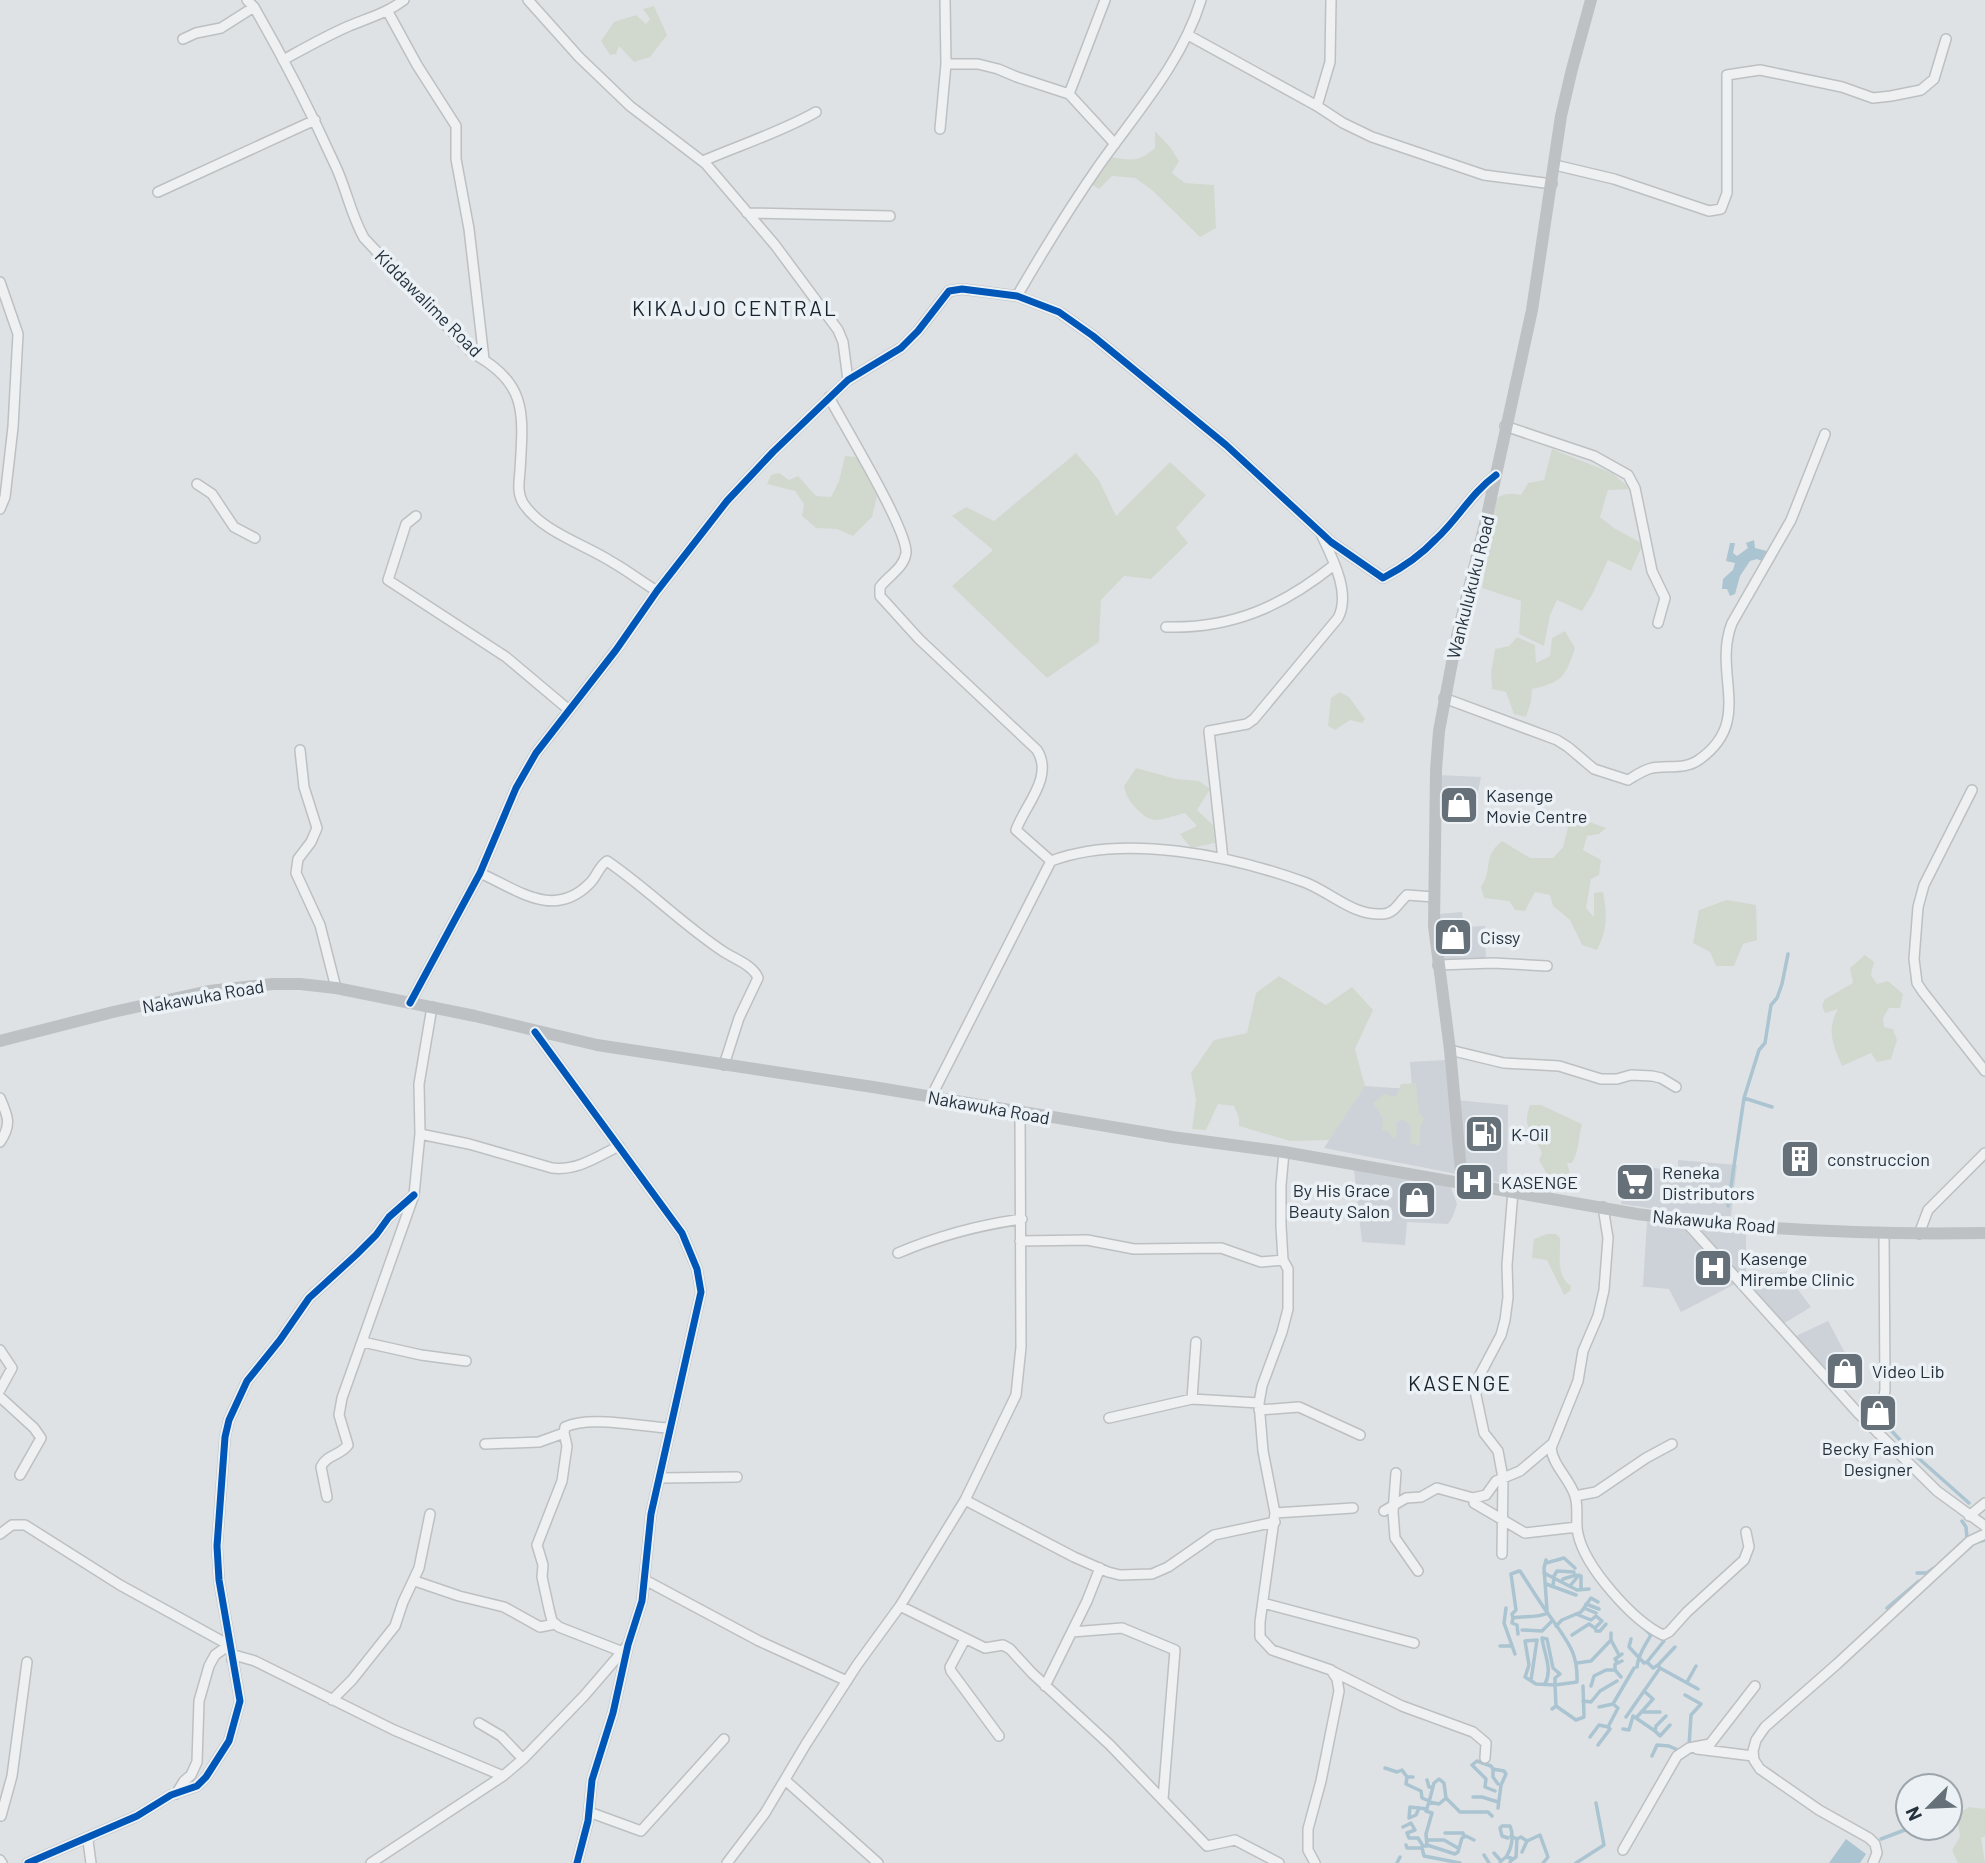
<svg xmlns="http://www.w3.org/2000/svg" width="1985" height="1863" font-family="Barlow,sans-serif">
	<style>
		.built { fill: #ccd2d8 }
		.green { fill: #d1d9cf }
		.water { fill: #abc4d1 }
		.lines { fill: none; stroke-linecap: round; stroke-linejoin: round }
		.stream { stroke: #abc4d1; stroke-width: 3.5 }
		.minor-casing { stroke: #bdc0c2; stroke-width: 12 }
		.minor { stroke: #eef0f1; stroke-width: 9 }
		.secondary { stroke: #bdc1c4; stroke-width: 12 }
		.cycleway-casing { stroke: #ebf1f5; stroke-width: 11 }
		.cycleway { stroke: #0057b8; stroke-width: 7 }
		.labels { text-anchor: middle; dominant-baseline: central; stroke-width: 7; stroke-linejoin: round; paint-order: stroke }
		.street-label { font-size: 18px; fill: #25323e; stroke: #ebf1f5 }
		.poi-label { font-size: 18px; fill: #25323e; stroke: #ebf1f5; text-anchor: start }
		.quarter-label { font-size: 21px; letter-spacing: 2px; fill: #18232e; stroke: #ebf1f5 }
	</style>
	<rect width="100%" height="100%" fill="#dfe2e4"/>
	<path class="built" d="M1438,775L1481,777L1473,813L1440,816Z
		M1462,912L1464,927L1485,926L1486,962L1444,964L1439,914Z
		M1445,1060L1457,1174L1324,1148L1363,1086L1412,1089L1410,1062Z
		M1456,1100L1508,1105L1507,1184L1466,1176Z
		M1678,1160L1737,1165L1731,1216H1704L1621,1204L1629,1164L1661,1169L1678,1166Z
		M1354,1170L1449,1183L1457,1204L1453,1216L1448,1224L1407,1222L1405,1245L1362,1242Z
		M1647,1222L1682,1227L1735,1284L1681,1312L1669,1289L1637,1286H1643Z
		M1706,1227L1746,1229V1282L1764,1283L1765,1274L1789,1271L1790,1279L1811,1307L1783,1324L1703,1236L1702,1230Z
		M1828,1321L1860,1381L1843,1390L1794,1337Z"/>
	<path class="green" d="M654,6L667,35L650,57L634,62L619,46L616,54L610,55L601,41L614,22L636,15L646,24L650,19L643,9Z
		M1155,131L1170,147L1179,161L1172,173L1185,183L1214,185L1216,228L1200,237L1152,190L1135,178L1112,176L1099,189L1091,184L1101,164L1111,157C1131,160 1138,163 1155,148Z
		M1552,449L1612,473L1631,489L1608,490L1600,517L1614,528L1643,544L1631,571L1608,560L1593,593L1582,611L1557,600L1550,615L1544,646L1519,634L1521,601L1482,588L1495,518C1486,497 1505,491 1521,495L1528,483L1544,480Z
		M1076,453L1099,480L1116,516L1170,462L1206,495L1176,528L1188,543L1151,579L1124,576L1101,600L1099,642L1047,678L952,586L993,550L952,516L966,507L994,521Z
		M845,456L857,457L877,496L872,517L853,536L837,529L816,528L802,516L804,504L795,491L767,484L771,475L779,473L789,480L798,476L816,496L831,497L839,481Z
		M1565,631L1575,648C1565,678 1562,682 1532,689L1531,702L1526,717L1514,714L1506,692L1492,689L1491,673L1495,649L1509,646L1517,637L1535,645L1536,663L1550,656L1552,638Z
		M1340,692L1349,697L1365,719L1362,723L1350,720L1335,730L1328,726L1331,698Z
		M1136,768L1176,779L1199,781L1210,789L1197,810L1213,825L1215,843L1191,848L1180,834L1197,826L1185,813C1159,819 1154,828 1134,806C1128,799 1126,795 1124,786Z
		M1571,815L1606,828L1599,834L1587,836L1583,850L1601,860L1599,875L1591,879L1586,908L1594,917V893L1603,892C1607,914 1608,929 1597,950L1582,945L1570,920L1553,906L1550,895L1535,892L1525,911L1515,910L1509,901L1484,898L1481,887C1494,868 1481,858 1502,841L1530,858H1553L1563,847Z
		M1727,900L1756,905L1757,940L1743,944L1734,966H1716L1710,952L1693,943L1699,910Z
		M1865,955L1874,962L1871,975L1877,984L1888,981L1903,994L1900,1008H1889L1883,1018L1884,1027L1893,1029L1897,1040L1891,1059L1877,1062L1871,1053L1842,1066C1833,1044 1826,1031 1838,1009L1825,1013L1822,1006L1825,999L1853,983L1850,968Z
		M1279,976L1326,1005L1352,987L1373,1010L1355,1049L1365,1086L1329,1140L1290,1141L1239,1126V1118L1234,1106L1218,1104L1206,1130L1192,1129L1196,1100L1191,1073L1214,1040L1247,1033L1256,993Z
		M1416,1083L1419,1112L1424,1119L1420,1128V1146L1410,1143L1411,1126L1402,1119L1396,1123L1397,1135L1392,1138L1389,1132L1382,1130L1383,1118L1373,1103L1384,1094L1396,1097L1401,1084Z
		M1530,1105H1541L1582,1124C1578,1139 1580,1148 1572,1163H1567L1570,1174L1565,1176L1547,1174L1539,1160L1542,1153C1534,1133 1521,1129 1530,1105Z
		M1547,1234H1556L1560,1238C1561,1255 1555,1275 1571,1286L1570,1291L1564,1295L1547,1260L1532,1258L1534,1239Z
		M1969,1807L1985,1809V1836L1981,1838L1985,1863H1958L1952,1850L1960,1837L1957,1814Z"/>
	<path class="water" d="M1754,540L1755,548L1767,551L1773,559L1766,563L1757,559L1750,561L1740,576L1735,594L1730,596L1727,589H1722L1723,579L1733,570L1735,563L1726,561L1730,543H1735L1733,553L1737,556L1748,548L1746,543Z
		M1846,1839L1866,1854L1860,1863H1829Z"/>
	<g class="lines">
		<path class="stream" d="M1744,1098L1772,1107
			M1728,1206L1744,1098L1759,1050L1765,1043L1771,1005L1777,998L1782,984L1788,954
			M1887,1426L1902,1442
			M1907,1448L1969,1503
			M1968,1549L1974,1543L1985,1540
			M1546,1560L1544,1568L1547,1610
			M1546,1563L1564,1558L1575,1568
			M1940,1563L1967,1538L1966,1527L1962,1521
			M1519,1571L1511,1574L1516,1610L1512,1614L1513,1618C1524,1616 1538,1618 1548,1613
			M1520,1571C1531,1588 1542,1606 1554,1622C1569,1644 1578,1654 1577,1682L1555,1685L1556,1706L1552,1709
			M1544,1573L1577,1590L1589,1589
			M1917,1573H1927L1934,1568
			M1562,1581L1563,1579L1576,1575
			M1546,1584L1576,1595
			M1553,1586L1554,1576L1557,1571L1574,1572
			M1570,1586L1579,1575
			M1581,1590V1576
			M1586,1604L1599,1609
			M1506,1608L1504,1623L1515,1654
			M1584,1608L1596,1613
			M1887,1608L1919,1581
			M1513,1618L1512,1623L1517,1625L1518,1634
			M1556,1626L1562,1620L1581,1612L1591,1598L1598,1602
			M1595,1628L1596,1631H1600L1606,1624
			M1522,1630L1542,1631L1552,1621
			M1611,1633V1640L1619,1655
			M1572,1635L1589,1624L1595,1628L1602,1621L1596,1616L1591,1620L1576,1614
			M1500,1646H1512
			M1647,1662L1664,1641
			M1577,1663L1591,1661L1611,1640
			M1618,1663L1615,1659L1622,1654
			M1658,1665L1675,1647
			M1637,1667C1638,1656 1645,1645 1651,1635L1643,1627
			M1660,1668L1698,1689
			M1621,1677L1615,1670V1664L1622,1661
			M1531,1680L1537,1640L1525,1641L1529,1665L1525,1677L1536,1684L1555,1685
			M1687,1682L1696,1666
			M1545,1684C1553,1669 1544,1654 1542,1638L1547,1639L1553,1668L1560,1674L1555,1678V1685
			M1591,1686L1594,1676L1606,1670H1615
			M1685,1695L1701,1704L1691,1715L1689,1746
			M1583,1701L1591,1702L1600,1691L1617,1681
			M1556,1706L1576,1720L1584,1717L1583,1686
			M1599,1707L1613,1704L1634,1668
			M1641,1712H1660
			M1626,1717L1660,1668L1658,1665L1653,1668L1647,1662L1644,1663L1629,1647L1631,1639
			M1636,1718L1653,1699L1644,1691
			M1608,1727L1618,1708L1613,1704
			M1623,1729L1629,1730L1633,1716L1655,1731L1656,1726L1666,1716
			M1655,1731L1660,1736L1670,1725
			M1590,1737L1599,1725L1608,1727L1610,1729L1598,1745
			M1652,1756L1657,1745L1669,1746L1680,1751
			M1385,1768L1397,1772L1402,1770L1407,1777H1413
			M1493,1769V1777L1498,1784
			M1407,1777L1406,1784L1421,1791L1422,1798L1429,1801
			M1427,1780L1429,1787H1433
			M1495,1791L1485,1787L1486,1779L1472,1765L1477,1761L1491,1766L1493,1769L1504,1771L1506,1774L1501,1785L1498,1808
			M1473,1797H1482L1498,1802
			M1429,1802L1434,1783L1439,1779L1444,1783L1446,1798L1460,1812H1488L1492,1816
			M1419,1808L1416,1815L1409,1818L1410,1807L1427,1809
			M1950,1812L1959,1809
			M1403,1827L1411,1823L1415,1830L1407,1833L1409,1838H1418L1423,1846H1427L1426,1834L1432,1813L1426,1811L1429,1802L1439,1804L1446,1798
			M1445,1833H1463L1464,1837
			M1511,1836L1517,1839L1516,1857L1512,1860
			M1517,1839L1521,1837L1527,1841L1522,1852
			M1881,1839L1910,1828
			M1427,1840H1444L1458,1848
			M1527,1841L1540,1835L1548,1857L1543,1863
			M1406,1845L1407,1848H1422L1424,1856L1460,1863
			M1427,1845L1455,1854L1458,1852L1462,1838L1466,1836L1474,1840
			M1494,1853L1501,1861L1500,1863
			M1484,1855L1489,1863
			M1506,1857C1512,1848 1514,1835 1510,1826H1502L1500,1828L1502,1836L1508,1838
			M1501,1861L1506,1857L1511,1858L1510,1863
			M1397,1863L1400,1857
			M1576,1863L1604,1845L1596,1803"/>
		<g class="minor-casing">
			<path id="minor" d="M247,0L254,7C284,59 311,112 336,167C347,191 351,215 364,238L472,353C529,383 523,415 520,471C519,482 517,493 523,503C542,532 584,544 612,562C628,571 642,582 657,591
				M528,0L579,57L630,106L706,164L775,245L838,330L843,342L848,380
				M1105,0L1069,94L1115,144
				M388,12L417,65L456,126V159L469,229L484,359
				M1188,35L1317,106L1343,123L1372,137L1484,175L1552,184
				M183,39L196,33L221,28L254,7
				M283,60C305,48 326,36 349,26C368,18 387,13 404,0
				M946,64H978L998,69L1017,77L1069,94
				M1317,106L1330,62L1331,0
				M940,129L946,64L945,0
				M703,161C740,145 781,132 816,112
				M1555,165L1614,179L1709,211L1721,209L1727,193V75L1760,70L1842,87L1873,98L1891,96L1921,90L1934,79L1946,39
				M158,192L315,120
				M747,213L890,216
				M0,282L18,334L13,427L5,497L0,509
				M1017,296C1043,251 1070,207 1100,164C1137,112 1182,62 1201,0
				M829,397C843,424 908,530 906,553C904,568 888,576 880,587V596L919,639L1037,750C1054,777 1025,805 1016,830L1051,861
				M1505,426L1594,456L1628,475L1635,488L1652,571L1665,598L1658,623
				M197,484L212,494L234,527L255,538
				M416,516L406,524L388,580L506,657L569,710
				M1166,627C1232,629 1283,606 1334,565
				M1444,698L1557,740L1568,747L1594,769L1628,780C1635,776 1643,770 1652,768C1668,765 1686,770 1700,759C1754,720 1712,674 1732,623L1791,520L1825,434
				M300,750L304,787L317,828L311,842L298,859L296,873L320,925L336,988
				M1972,790L1924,885L1918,907L1914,959L1917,983L1923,992L1985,1071
				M1223,859L1209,731L1247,724L1254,719L1338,618C1351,594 1333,559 1322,536
				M480,873C518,890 554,920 590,883C597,876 599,866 607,861C648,889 683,925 724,952C735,959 754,966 758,978L739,1018L724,1065
				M1438,965L1493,963L1547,966
				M410,1003L480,873L516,788L536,753L616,650L657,591L727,501L773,452L848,380L901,348L918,331L949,291L962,289L1017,296L1059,312L1093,336L1226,445L1331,542L1383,578C1402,568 1421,555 1436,539C1458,519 1471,493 1496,475
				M535,1032L682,1233L697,1269L701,1292L651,1514L642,1601L628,1645L613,1713L592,1780L588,1821L577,1863
				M1450,1050L1504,1063L1559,1066L1601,1079H1617L1631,1075L1652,1076L1661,1078L1676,1087
				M931,1097L1051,861C1124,833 1232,856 1304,882C1331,892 1352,916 1383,914C1395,913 1399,902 1407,895L1434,897
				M0,1098C8,1116 12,1125 0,1142
				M420,1134L469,1144L552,1168C577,1171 597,1157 619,1146
				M1284,1152L1281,1185V1226L1283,1260L1288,1269V1309L1282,1332L1262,1386L1259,1403L1263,1451L1275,1513L1260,1622V1637L1272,1650L1331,1670L1337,1679L1339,1691L1321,1781L1308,1829V1850L1315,1863
				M1603,1207L1608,1238L1604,1290L1598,1316L1583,1351L1578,1381L1551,1448C1553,1466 1570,1479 1575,1496C1579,1508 1575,1522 1578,1534C1585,1567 1633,1621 1663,1635L1669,1632L1687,1612L1744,1560L1749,1547L1746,1532
				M1684,1220L1858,1413L1937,1491L1985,1526
				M1919,1234L1928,1210L1985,1153
				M1020,1241L1087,1240L1134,1249L1221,1248L1261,1262L1283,1260
				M898,1253C938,1236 979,1225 1022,1219
				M363,1342L421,1355L466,1361
				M0,1350L12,1368L0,1390
				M0,1397L34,1428L41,1438L20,1475
				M1192,1399L1196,1342
				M1259,1410L1299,1407L1360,1435
				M1109,1418L1192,1399L1259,1403
				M564,1433L567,1446L562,1481L537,1545L543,1565L542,1577L549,1609L552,1621L559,1627L623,1652
				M1878,1433L1885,1390L1884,1233
				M485,1444L539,1442L564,1433L565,1427C590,1415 641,1427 670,1428
				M1396,1473L1393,1512L1395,1538L1418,1571
				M660,1478L737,1477
				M1575,1496L1596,1492L1646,1458L1672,1444
				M327,1497L321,1467C327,1454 340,1456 348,1445L339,1415L342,1398L414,1195L420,1134L419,1084L432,1007
				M965,1500L1074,1557L1108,1572L1120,1575L1152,1574L1168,1567L1214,1535L1275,1522
				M1474,1503L1525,1533L1577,1527
				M1384,1511L1406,1498L1421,1497L1437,1488L1473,1498L1486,1495L1496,1481L1520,1471L1553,1443
				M1275,1513L1353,1508
				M1969,1516L1985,1503
				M0,1534L12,1525H25L120,1585L229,1645L215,1655L209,1666L199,1701L197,1762L191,1775L184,1781L176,1794
				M1502,1554L1503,1478L1498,1451L1484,1433L1474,1386L1501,1335L1505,1320L1508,1297L1507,1265L1513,1191
				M645,1580L759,1641L847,1681
				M415,1581L459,1596L504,1607L540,1627L555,1624
				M1263,1603L1414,1643
				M900,1606L985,1648L1003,1645L1010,1649L1032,1673L1110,1745L1207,1846L1235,1840L1279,1863
				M1072,1632L1122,1628L1175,1650L1163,1799
				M965,1639L950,1667L951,1671L999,1736
				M232,1660L234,1655L255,1661L394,1730L503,1776L523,1759L584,1696L627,1646
				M1332,1671L1402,1706L1473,1732L1486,1743L1485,1758
				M1045,1686L1087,1601L1100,1568
				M332,1700L352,1680L395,1626L403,1602L419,1568L430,1514
				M479,1723L501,1736L523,1759
				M1697,1749L1753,1756
				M785,1780L878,1863
				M589,1812L641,1831L724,1739
				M1,1816L12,1776L27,1662
				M90,1837L88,1841L91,1863
				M1623,1850L1677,1756L1689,1748L1710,1744L1755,1686
				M0,1860L2,1863
				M28,1863L137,1816L171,1795L197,1786L206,1777L229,1741L240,1701L219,1580L217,1546L225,1437L229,1420L247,1381L280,1340L309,1298L356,1255L376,1235L389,1217L414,1195
				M371,1863L503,1776
				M727,1863L765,1813L806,1744L857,1665L900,1606L965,1500L1016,1395L1021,1347L1020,1113
				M1873,1863L1877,1853L1875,1844L1869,1838L1819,1810L1760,1769L1754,1760L1753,1751L1756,1740L1765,1727L1837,1664L1970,1541L1985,1534"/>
		</g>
		<use href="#minor" class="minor"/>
		<path class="secondary" d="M0,1041L113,1012L209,991L273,984H300L336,988L475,1016L597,1045L873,1087L1172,1137L1284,1152L1637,1214C1751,1230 1870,1235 1985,1233
			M1462,1182L1450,1050L1434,926L1436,770L1439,731L1457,636L1487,516L1532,310L1561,116L1572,69L1591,0"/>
		<g class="cycleway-casing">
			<path id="cycleway" d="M410,1003L480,873L516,788L536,753L616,650L657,591L727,501L773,452L848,380L901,348L918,331L949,291L962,289L1017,296L1059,312L1093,336L1226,445L1331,542L1383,578C1402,568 1421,555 1436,539C1458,519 1471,493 1496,475
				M535,1032L682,1233L697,1269L701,1292L651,1514L642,1601L628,1645L613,1713L592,1780L588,1821L577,1863
				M28,1863L137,1816L171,1795L197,1786L206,1777L229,1741L240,1701L219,1580L217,1546L225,1437L229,1420L247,1381L280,1340L309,1298L356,1255L376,1235L389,1217L414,1195"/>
		</g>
		<use href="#cycleway" class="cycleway"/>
	</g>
	<defs>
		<g id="shop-square" transform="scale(2.0125)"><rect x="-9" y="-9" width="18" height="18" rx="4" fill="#667078" stroke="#ebf1f5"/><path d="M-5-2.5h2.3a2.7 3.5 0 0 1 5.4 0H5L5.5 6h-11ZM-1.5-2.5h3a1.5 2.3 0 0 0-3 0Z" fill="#fff"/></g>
		<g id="fuel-square" transform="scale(2.0125)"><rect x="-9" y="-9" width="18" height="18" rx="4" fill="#667078" stroke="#ebf1f5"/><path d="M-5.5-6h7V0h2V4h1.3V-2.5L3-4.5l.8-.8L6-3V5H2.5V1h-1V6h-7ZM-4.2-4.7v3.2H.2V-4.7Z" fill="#fff"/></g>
		<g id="building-square" transform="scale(2.0125)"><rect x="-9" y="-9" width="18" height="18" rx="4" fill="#667078" stroke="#ebf1f5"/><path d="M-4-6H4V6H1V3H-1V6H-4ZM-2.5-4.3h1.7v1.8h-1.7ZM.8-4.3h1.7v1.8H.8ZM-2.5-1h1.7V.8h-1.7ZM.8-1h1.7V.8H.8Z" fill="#fff"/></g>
		<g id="hospital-square" transform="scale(2.0125)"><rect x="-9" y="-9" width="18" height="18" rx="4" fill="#667078" stroke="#ebf1f5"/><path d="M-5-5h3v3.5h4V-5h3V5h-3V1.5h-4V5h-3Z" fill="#fff"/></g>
		<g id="supermarket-square" transform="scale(2.0125)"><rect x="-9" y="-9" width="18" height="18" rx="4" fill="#667078" stroke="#ebf1f5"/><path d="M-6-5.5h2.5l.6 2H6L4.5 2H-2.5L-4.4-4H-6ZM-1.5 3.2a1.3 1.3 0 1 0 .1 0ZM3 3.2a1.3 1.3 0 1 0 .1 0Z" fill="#fff"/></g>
	</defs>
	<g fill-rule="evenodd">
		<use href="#shop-square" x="1459" y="805"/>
		<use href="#shop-square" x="1453" y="937"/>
		<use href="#fuel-square" x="1484" y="1134"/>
		<use href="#building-square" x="1800" y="1159"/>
		<use href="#hospital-square" x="1474" y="1182"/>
		<use href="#supermarket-square" x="1635" y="1182"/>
		<use href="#shop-square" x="1417" y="1200"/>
		<use href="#hospital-square" x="1713" y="1268"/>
		<use href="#shop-square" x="1845" y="1371"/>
		<use href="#shop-square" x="1878" y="1413"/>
	</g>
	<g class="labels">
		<g class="street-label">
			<text transform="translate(429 303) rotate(45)">Kiddawalime Road</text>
			<text transform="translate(1470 587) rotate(-76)">Wankulukuku Road</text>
			<text transform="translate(203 996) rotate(-10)">Nakawuka Road</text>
			<text transform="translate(989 1107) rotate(10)">Nakawuka Road</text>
			<text transform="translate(1714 1221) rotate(5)">Nakawuka Road</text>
		</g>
		<g class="poi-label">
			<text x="1486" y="795">Kasenge<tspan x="1486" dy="21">Movie Centre</tspan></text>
			<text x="1480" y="937">Cissy</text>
			<text x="1511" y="1134">K-Oil</text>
			<text x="1827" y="1159">construccion</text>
			<text x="1662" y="1172">Reneka<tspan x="1662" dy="21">Distributors</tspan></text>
			<text x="1501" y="1182">KASENGE</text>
			<text x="1390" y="1190" text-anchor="end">By His Grace<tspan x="1390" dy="21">Beauty Salon</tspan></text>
			<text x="1740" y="1258">Kasenge<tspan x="1740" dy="21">Mirembe Clinic</tspan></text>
			<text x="1872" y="1371">Video Lib</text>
			<text x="1878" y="1448" text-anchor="middle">Becky Fashion<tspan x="1878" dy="21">Designer</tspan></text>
		</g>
		<g class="quarter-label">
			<text x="735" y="307">KIKAJJO CENTRAL</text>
			<text x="1460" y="1382">KASENGE</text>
		</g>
	</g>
	<g transform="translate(1929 1807) rotate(246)"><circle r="33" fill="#ebf1f5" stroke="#9ca5ac" stroke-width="2"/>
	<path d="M0-5L12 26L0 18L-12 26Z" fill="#667078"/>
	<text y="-10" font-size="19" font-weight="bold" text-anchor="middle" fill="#25323e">N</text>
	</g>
</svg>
